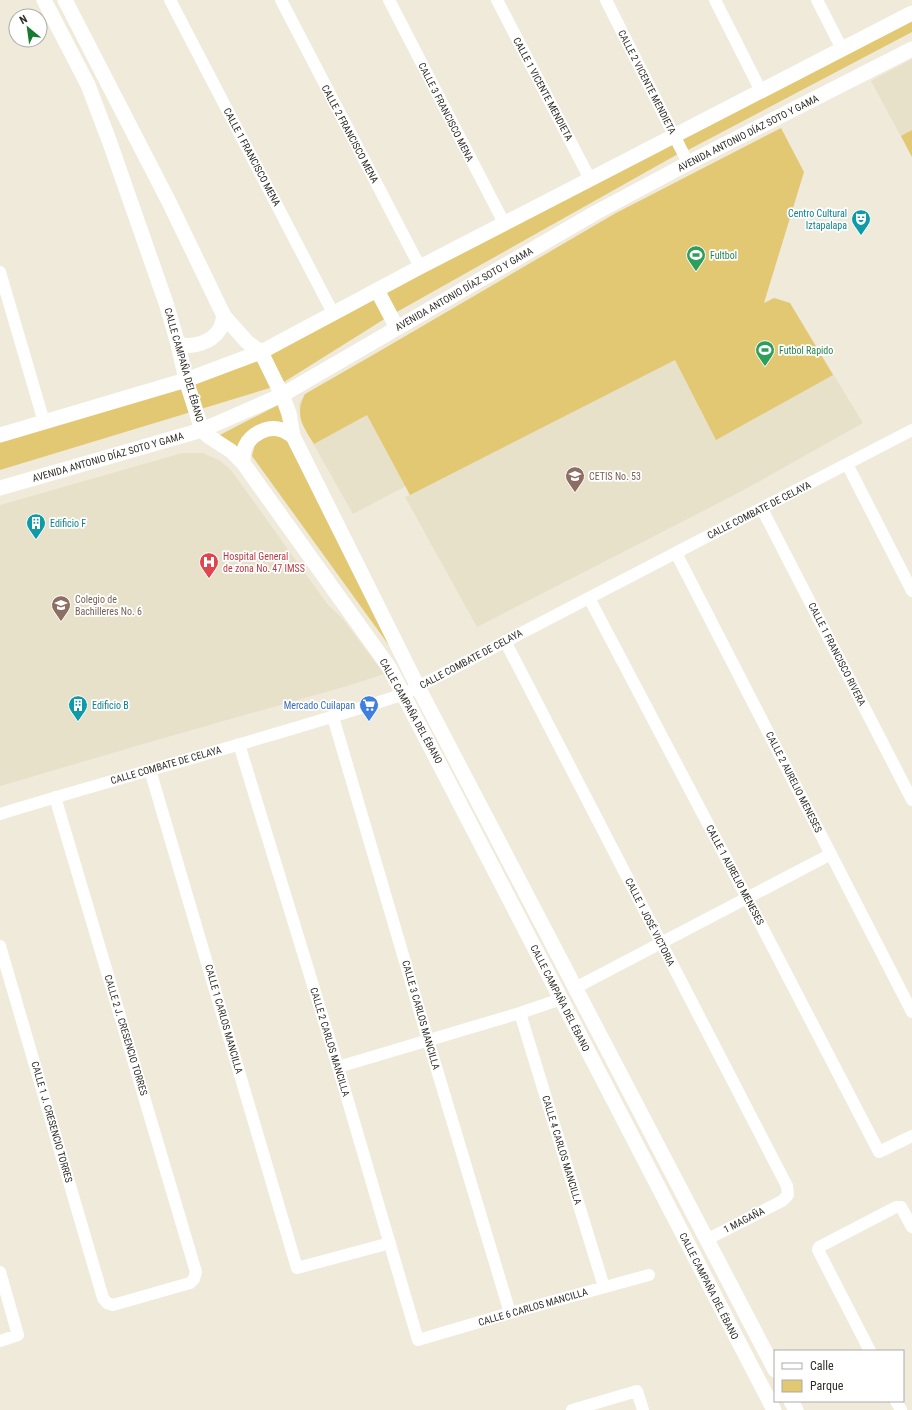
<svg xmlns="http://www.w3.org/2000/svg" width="912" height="1410" font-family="'Roboto Condensed',sans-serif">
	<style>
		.built { fill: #e8e1c9 }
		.green { fill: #e3c873 }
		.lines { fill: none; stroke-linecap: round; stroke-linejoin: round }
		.minor { stroke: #fff; stroke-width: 12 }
		.tertiary { stroke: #fff; stroke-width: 15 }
		.labels { text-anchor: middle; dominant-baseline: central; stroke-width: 3.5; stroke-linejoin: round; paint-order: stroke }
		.street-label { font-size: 10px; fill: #302e28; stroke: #fff }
		.culture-label { font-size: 10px; fill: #0d838f; stroke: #fff; text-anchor: start }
		.leisure-label { font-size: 10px; fill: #27864d; stroke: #fff; text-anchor: start }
		.education-label { font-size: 10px; fill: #785e54; stroke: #fff; text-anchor: start }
		.health-label { font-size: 10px; fill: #be3a42; stroke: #fff; text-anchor: start }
		.shop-label { font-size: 10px; fill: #366cbe; stroke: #fff; text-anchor: end }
	</style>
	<rect width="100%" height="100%" fill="#efeada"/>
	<path class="built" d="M912,59V157L871,81Z
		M616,213L764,303L774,298L790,303L863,423L742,491L477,627L405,497L410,495L406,486L353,514L301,422L299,404L305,394L373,355Z
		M182,453H203L219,460L231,470L328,605L343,619L384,674L354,684L157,740L0,786V505Z"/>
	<path class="green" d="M912,16V32L688,150L680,135Z
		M781,128L804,172L764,303L774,298L790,303L833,375L716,440L675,360L410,495L367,415L314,444C303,426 294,415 305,394L373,355L616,213Z
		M912,130V157L901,136Z
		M670,139L678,154L395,313L381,288Z
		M372,294L386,318L284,382L266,349Z
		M259,360L273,387L0,470V436Z
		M278,405L284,424L268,423L242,437L236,452L216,437Z
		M261,434L285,437L401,662L252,456L255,444Z"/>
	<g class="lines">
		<path class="minor" d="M170,0L333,313
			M281,0L420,267
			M389,0L504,223
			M497,0L590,179
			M606,0L688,163
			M715,0L761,91
			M817,0L842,49
			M0,272L44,422
			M847,464L912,591
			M762,509L912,800
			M676,553L912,1012
			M589,598L747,898L879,1152L912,1136
			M505,641L787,1186L788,1195L782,1201L706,1240
			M333,717L428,1040L510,1313
			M239,744L338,1067L418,1340L510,1313L649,1275
			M150,770L297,1268L390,1243
			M0,814C134,773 271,738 404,694L912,430
			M0,946L103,1298L107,1303L113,1305L190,1283L194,1279L196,1272L55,797
			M575,988L831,854
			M520,1013L604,1287
			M338,1067L520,1013L561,999
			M0,1272L18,1335L0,1341
			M870,1351L818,1250L819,1247L896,1207H901L912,1227
			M896,1401L901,1410
			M572,1410L637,1391L643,1410"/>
		<path class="tertiary" d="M44,0L88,85L110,143L166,303L178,344L186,380L202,430L208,436L231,451L243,463L389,667L774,1410
			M65,0L169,202L224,316L247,342L261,352L282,395L289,413L293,436L418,687L775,1370
			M377,290L397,328
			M178,344C193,348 211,343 220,329C222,325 223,320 224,316
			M0,435L186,380L261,352L420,267L912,13
			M243,463C243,458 243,452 245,447C251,434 268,425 282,430C285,431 289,434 293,436
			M0,488L202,430L282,395L595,213L696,159L912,49
			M791,1401L796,1410"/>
	</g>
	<defs>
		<g id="theatre-pin" transform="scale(1)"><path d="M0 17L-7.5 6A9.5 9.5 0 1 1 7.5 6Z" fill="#0f9aa8" stroke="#fff"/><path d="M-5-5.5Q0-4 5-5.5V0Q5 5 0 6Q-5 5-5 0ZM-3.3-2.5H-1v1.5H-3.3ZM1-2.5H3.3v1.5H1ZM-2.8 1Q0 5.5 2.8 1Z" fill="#fff"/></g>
		<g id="stadium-pin" transform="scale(1)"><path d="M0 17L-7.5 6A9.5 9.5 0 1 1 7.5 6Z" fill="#2e9e5b" stroke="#fff"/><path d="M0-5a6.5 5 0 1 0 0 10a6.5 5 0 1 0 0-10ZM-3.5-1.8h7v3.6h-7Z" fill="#fff"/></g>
		<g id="university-pin" transform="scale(1)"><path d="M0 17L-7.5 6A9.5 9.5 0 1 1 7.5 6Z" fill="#8d6e63" stroke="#fff"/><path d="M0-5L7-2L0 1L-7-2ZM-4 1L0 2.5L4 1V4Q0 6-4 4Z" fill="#fff"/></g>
		<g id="building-pin" transform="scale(1)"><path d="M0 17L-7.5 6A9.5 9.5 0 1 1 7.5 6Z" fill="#0f9aa8" stroke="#fff"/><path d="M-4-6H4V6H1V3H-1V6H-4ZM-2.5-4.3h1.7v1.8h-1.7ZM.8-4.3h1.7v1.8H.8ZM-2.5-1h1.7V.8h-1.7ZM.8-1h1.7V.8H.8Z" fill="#fff"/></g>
		<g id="hospital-pin" transform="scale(1)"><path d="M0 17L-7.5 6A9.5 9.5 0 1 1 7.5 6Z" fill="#e0444e" stroke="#fff"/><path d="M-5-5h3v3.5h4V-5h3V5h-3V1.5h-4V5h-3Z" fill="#fff"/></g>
		<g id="supermarket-pin" transform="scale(1)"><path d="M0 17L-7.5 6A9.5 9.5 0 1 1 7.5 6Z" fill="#3f7fe0" stroke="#fff"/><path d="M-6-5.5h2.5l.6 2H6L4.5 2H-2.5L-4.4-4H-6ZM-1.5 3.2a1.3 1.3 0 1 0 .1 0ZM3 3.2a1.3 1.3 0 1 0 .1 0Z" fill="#fff"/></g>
	</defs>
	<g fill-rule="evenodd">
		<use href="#theatre-pin" x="861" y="219"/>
		<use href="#stadium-pin" x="696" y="255"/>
		<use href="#stadium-pin" x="765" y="350"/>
		<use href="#university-pin" x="575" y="476"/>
		<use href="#building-pin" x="36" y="523"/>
		<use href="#hospital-pin" x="209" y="562"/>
		<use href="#university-pin" x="61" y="605"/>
		<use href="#building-pin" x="78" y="705"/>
		<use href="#supermarket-pin" x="369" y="705"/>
	</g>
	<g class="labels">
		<g class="street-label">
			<text transform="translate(647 82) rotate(63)">CALLE 2 VICENTE MENDIETA</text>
			<text transform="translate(543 89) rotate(62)">CALLE 1 VICENTE MENDIETA</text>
			<text transform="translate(446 112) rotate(63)">CALLE 3 FRANCISCO MENA</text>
			<text transform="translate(748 133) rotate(-27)">AVENIDA ANTONIO DÍAZ SOTO Y GAMA</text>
			<text transform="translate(350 134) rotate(62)">CALLE 2 FRANCISCO MENA</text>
			<text transform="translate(252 157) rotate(62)">CALLE 1 FRANCISCO MENA</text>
			<text transform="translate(464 289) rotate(-30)">AVENIDA ANTONIO DÍAZ SOTO Y GAMA</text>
			<text transform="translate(184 365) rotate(74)">CALLE CAMPAÑA DEL ÉBANO</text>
			<text transform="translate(108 457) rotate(-16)">AVENIDA ANTONIO DÍAZ SOTO Y GAMA</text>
			<text transform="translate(759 510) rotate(-27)">CALLE COMBATE DE CELAYA</text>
			<text transform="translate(837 654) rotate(63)">CALLE 1 FRANCISCO RIVERA</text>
			<text transform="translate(471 659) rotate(-28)">CALLE COMBATE DE CELAYA</text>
			<text transform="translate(411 711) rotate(61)">CALLE CAMPAÑA DEL ÉBANO</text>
			<text transform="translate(166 765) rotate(-16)">CALLE COMBATE DE CELAYA</text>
			<text transform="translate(794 782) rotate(63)">CALLE 2 AURELIO MENESES</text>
			<text transform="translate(735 875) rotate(62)">CALLE 1 AURELIO MENESES</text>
			<text transform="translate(650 922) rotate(63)">CALLE 1 JOSÉ VICTORIA</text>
			<text transform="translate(560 998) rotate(63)">CALLE CAMPAÑA DEL ÉBANO</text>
			<text transform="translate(421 1015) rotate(74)">CALLE 3 CARLOS MANCILLA</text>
			<text transform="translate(224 1019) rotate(74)">CALLE 1 CARLOS MANCILLA</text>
			<text transform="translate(126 1035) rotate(73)">CALLE 2 J. CRESENCIO TORRES</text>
			<text transform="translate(330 1042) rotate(73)">CALLE 2 CARLOS MANCILLA</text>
			<text transform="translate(52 1122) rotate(74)">CALLE 1 J. CRESENCIO TORRES</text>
			<text transform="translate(562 1150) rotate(73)">CALLE 4 CARLOS MANCILLA</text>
			<text transform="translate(744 1220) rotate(-27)">1 MAGAÑA</text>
			<text transform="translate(709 1286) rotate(63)">CALLE CAMPAÑA DEL ÉBANO</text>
			<text transform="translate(533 1307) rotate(-16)">CALLE 6 CARLOS MANCILLA</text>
		</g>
		<g class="culture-label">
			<text x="847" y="213" text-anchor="end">Centro Cultural<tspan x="847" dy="12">Iztapalapa</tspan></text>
			<text x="50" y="523">Edificio F</text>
			<text x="92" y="705">Edificio B</text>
		</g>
		<g class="leisure-label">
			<text x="710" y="255">Fultbol</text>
			<text x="779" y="350">Futbol Rapido</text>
		</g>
		<g class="education-label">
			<text x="589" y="476">CETIS No. 53</text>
			<text x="75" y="599">Colegio de<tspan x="75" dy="12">Bachilleres No. 6</tspan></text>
		</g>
		<g class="health-label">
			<text x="223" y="556">Hospital General<tspan x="223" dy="12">de zona No. 47 IMSS</tspan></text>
		</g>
		<g class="shop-label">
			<text x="355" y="705">Mercado Cuilapan</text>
		</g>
	</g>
	<rect x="774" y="1350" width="130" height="52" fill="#ffffff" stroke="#acaba9"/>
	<rect x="782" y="1363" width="20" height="6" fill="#ffffff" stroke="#acaba9"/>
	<text x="810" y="1370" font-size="12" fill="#302e28">Calle</text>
	<rect x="782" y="1380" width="20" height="12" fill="#e3c873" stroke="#acaba9"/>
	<text x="810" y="1390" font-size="12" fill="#302e28">Parque</text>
	<g transform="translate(28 28) rotate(331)"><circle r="19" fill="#ffffff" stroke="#acaba9"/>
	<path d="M0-3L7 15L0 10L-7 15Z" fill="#177c30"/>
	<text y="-6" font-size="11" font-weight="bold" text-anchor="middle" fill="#302e28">N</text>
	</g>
</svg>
